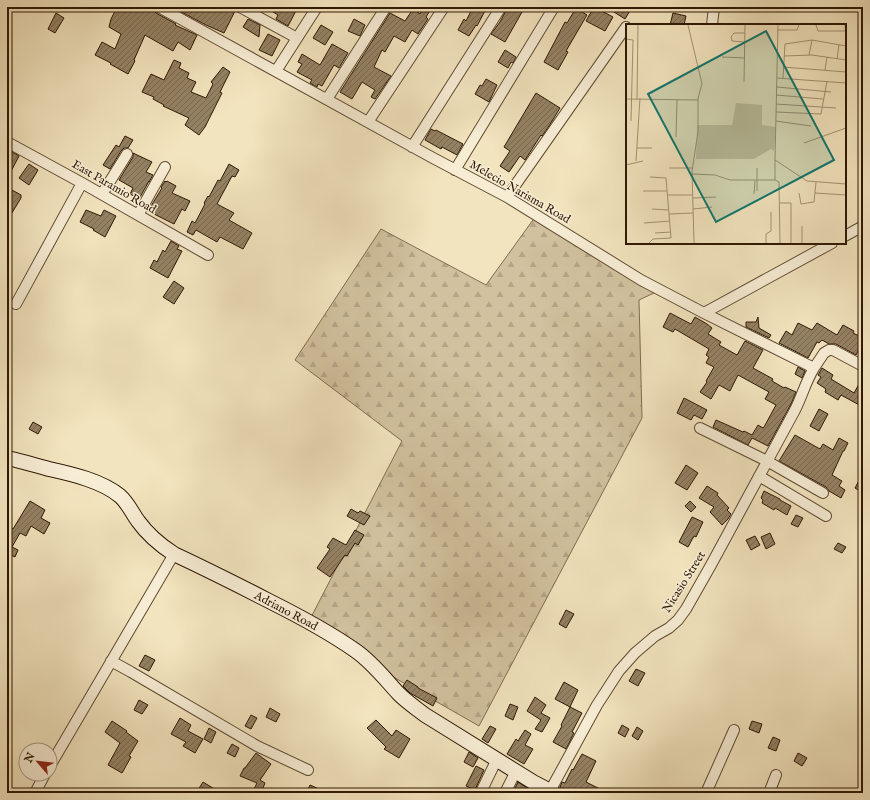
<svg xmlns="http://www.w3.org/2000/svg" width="870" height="800" font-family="'IM FELL English',serif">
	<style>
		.forest { fill: url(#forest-firs); stroke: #806c50 }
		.building { fill: url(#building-hatch); stroke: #2e1803 }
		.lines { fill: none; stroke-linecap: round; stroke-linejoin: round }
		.street-casing { stroke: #5f4b32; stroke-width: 12 }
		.secondary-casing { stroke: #2e1803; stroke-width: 16 }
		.street { stroke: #f7edd5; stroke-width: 10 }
		.secondary { stroke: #f7edd5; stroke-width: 14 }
		.labels { text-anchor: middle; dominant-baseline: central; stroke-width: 3; stroke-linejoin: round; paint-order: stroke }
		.street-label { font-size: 12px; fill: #2e1803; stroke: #f7edd5 }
		.inset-road { fill: none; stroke: #a49273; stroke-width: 1 }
		.view { fill: #0f766e; fill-opacity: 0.15; stroke: #0f766e; stroke-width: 2 }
		.inset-edge { fill: none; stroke: #2e1803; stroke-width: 2 }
	</style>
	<defs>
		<pattern id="forest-firs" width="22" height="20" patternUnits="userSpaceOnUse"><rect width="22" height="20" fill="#d1c19e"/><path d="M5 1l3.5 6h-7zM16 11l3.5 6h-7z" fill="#b4a586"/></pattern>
		<pattern id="building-hatch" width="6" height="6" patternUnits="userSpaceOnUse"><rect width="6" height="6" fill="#948264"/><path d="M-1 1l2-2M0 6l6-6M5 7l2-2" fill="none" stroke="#796950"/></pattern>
	</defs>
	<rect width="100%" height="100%" fill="#f2e4be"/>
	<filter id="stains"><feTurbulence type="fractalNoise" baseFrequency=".005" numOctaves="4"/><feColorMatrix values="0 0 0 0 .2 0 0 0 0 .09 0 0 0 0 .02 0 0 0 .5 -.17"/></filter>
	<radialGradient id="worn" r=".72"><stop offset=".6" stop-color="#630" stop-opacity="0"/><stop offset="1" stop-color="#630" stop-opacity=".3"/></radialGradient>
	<path class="forest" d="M538,213L654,293L639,300L642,418L479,726L306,627L402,441L295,360L381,229L486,285Z"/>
	<path class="building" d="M117,7H153V10L156,13L176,24L175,25L197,35L190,50L178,42L173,51L145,35L134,60L135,61L128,74L110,64L111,63L95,55L102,42L115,49L121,34L109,27L111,19Z
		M172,7H234L235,11L224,33L206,25Z
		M265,7H298L288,26L276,19L278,15Z
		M424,7H427L431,9L426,17L428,19L418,34L412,30L405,42L394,36L385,52L382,50L374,67L391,76L375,99L371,97L375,90L362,82L352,99L340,92L390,13L405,21L413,9L420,14Z
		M473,7H487L477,26L476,25L469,36L458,30L464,19L466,21Z
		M508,7H513L522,12L505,42L491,34L500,22Z
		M594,7L613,17L605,31L586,21Z
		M617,7H627L631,9L625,19L614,12Z
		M576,8L587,15L566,51L568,52L558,70L544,62L565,22L567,23Z
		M56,13L64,18L55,33L48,29Z
		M673,13L686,16L684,25H670Z
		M248,19L260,25L259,37L243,27Z
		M354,19L365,25L360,36L348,31Z
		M321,25L333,32L325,45L313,38Z
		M268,34L280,40L272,56L259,50Z
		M332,44L348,53L339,68L334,65L322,86L318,84L317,87L310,83L312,80L297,72L302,64L298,62L302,54L320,65Z
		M505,50L516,57L513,63L511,62L508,68L498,62Z
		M174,60L181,63L179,68L189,73L187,78L196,82L191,92L206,98L213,84L211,82L223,67L230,72L220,92L222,93L205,127L199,135L185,125L189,118L163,106L164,105L153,99L154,97L142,92L151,74L164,80Z
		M486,79L497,85L489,102L475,94L480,85L482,86Z
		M536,93L560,108L549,126L542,136L541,135L525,160L520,156L509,172L500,166L510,151L504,147Z
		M431,129L435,131L436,130L463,144L457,155L442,147L441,149L425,140Z
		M125,136L133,140L128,148H124L121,151L110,169L103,165L116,145L119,147Z
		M7,149L19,156L7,179Z
		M133,153L152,162L146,172L153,175L149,182V181L139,199L130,194L133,188L119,180L133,157Z
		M29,164L38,170L29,185L19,178Z
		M229,164L239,170L235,177L232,176L217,204L234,213L229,220L252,233L243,249L220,237L217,242L196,230L193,235L187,232L192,221L195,223L205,204L204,203L208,196L209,197L218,180L220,181Z
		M165,181L166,182L167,181L176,186L172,193L190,201L185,211L182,209L174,224L148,211L162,188L161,187Z
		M12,190L21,195V198L7,221V197Z
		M86,210L101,216L104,210L116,216L105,237L93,230L94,229L80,222Z
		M171,241L179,246L177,249L182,251L168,278L150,268L154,260L157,262L163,250L165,252Z
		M174,281L184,288L174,304L163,297Z
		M670,313L691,324L695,317L707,324L712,328L708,334L721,342L719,345L737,355L745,341L763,350L753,368L773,379L772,381L784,388L785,387L796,392L791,404L768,446L752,438L748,445L713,427L716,420L743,432L744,431L752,435L758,425L763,428L764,427L776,405L765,399L769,392L738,375L730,391L719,385L711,399L700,392L707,382L706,381L714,367L706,363L709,357L706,355L709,349L675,329L673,332L663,327Z
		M758,317L759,328L771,335L769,338L746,327V322H756Z
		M798,323L812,330L817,323L837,335L843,325L854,331L853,333L863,338V341L856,355L836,344H829L822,340L819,343L817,342L808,358L779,343L786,331L792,335Z
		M798,367L805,371L802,378L795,374Z
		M822,368L833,375L831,379L854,393L863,377V407L841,395L838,400L825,392L826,389L817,383L821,377L818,375Z
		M684,398L707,410L702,419L694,415L691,420L677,413Z
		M819,409L828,414L819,431L810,426Z
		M33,422L42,427L38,434L29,429Z
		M795,435L820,449L823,444L833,450L839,438L848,443L844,451H843L832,475L842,481L839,486L845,490L841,498L829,491L826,487L779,461Z
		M686,465L698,473L687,490L675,483Z
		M863,473V493L855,488Z
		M707,486L718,493L717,495L729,508L727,510L731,514L728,519L722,525L710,512L714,507L699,498Z
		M764,491L780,499V500L791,506L787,515L775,508L774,510L762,503L763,500L761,498Z
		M30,501L45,510L41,518L50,523L44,534L31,526L26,536L20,533L12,547L18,550L15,557L9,554L7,557V526L13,529Z
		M690,501L696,507L691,512L685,506Z
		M351,509L358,513L360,511L370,516L364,525L347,516Z
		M796,515L803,518L798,527L791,524Z
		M692,517L703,522L696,537L694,536L688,547L679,542Z
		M355,530L364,535L358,545L355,543L347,556L345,555L330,577L317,568L330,549L327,547L333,538L346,545Z
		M770,533L775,544L766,549L761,537Z
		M755,536L760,545L751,550L746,540Z
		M838,543L846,547L842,553L834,549Z
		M566,610L574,614L566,628L559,624Z
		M145,655L155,660L149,671L139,666Z
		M636,669L645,673L638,686L629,681Z
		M407,680L418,687V688L437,698L433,706L410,693L403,686Z
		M564,682L578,690L570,707L555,699Z
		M535,697L546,705L541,713L550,718L542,732L535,729L541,720L527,711Z
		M139,700L148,705L142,714L134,710Z
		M510,704L518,707L513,720L505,716Z
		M570,707L582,713L572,732L574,733L566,749L553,742L562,726L561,725Z
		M270,708L280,714L276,722L266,717Z
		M251,715L257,718L251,729L245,726Z
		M180,718L191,725L188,731L203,739L195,753L183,746L186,742L171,734Z
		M376,720L392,736L396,730L410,739L399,758L384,749L386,747L367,728Z
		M112,721L127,731L126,732L138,741L129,756L131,757L122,773L108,765L120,743L105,732Z
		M752,721L762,724L759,733L749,729Z
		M622,725L629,729L625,737L618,733Z
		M490,726L496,729L488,743L482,739Z
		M637,727L643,731L638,740L632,736Z
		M209,728L216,732L211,743L204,739Z
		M525,730L531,734L525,745L533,749L524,764L507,754L516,739L518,741Z
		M773,737L780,740L776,751L768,748Z
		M232,744L239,748L235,757L227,753Z
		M469,752L478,758L473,767L464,762Z
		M256,753L271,764L260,780L265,783L261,793L254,789L257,783L240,776L244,768H245Z
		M798,753L807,758L802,766L794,761Z
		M582,754L596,761L586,782L608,793H576L567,789L565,793L562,791L560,787L562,782L565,783L572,769L573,770Z
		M476,766L484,770L475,790L466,786Z
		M203,782L221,793H196Z
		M518,782L532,791L531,793H520L514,790Z
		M310,785L317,788L315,793H306Z"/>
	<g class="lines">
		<g class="street-casing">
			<path id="street" d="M159,7L433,158L507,197L641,280L704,313L814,368L824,353L829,350H833L863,366
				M240,7L297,38
				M712,25L714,7
				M276,71L317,7
				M327,99L386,7
				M368,122L444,7
				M7,142L82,183L208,255
				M412,147L501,7
				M455,170L554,7
				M102,194L127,154
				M507,197L626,27
				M138,215L165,167
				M845,236L863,226
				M16,304L82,183
				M704,313L832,243
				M700,428L767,461L823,493
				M759,476L826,516
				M111,661L131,672L257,746L308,770
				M50,766L174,554
				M550,791L597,705L619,671L635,653L655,636L669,628L678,620L686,609L711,565L795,410C802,396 806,381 814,368
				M481,792L497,759
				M35,793L45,774
				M505,793L516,771
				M706,793L734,730
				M769,793L776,775"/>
		</g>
		<g class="secondary-casing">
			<path id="secondary" d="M7,458C21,461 35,465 49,469C72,474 102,481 120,496C128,503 132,513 138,521C148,535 160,545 174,554C206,569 238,585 269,601C299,616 329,632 356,651C373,663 385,679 399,694C407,702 416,708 425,715L533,782L554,793"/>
		</g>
		<use href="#street" class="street"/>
		<use href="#secondary" class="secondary"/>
	</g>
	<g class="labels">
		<g class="street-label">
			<text transform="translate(114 187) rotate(30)">East Paramio Road</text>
			<text transform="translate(520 192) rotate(30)">Melecio Narisma Road</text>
			<text transform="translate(684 582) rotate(-58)">Nicasio Street</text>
			<text transform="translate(286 611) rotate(28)">Adriano Road</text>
		</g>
	</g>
	<g transform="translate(626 24)">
		<rect width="220" height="220" fill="#f2e4be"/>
		<path d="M110,79L136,81V101L150,103L148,127L145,125L128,135H70L71,101H106Z" fill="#d1c19e"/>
		<path class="inset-road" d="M62,1L76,60L72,74V108L66,147L68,219M152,1L149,136V156L153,158L154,219M190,1L192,7H220M219,1L220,15M151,6H171L173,1M0,15L7,16L5,97M119,18L106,17L105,13L108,9H119M0,30V15M183,31L186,16M158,32L186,31L220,36M96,33L119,34M211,35L213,21M157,43L220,48M199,46L201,33M151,54L220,59M157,54L159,20L186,16L220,22M118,58L119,1M151,63L205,68M150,71L197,75M0,75L72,76M11,75L12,1M150,80L210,84M150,88L195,90L201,57M150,97L185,102M50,113L51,76M178,119L220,104M11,124H26M149,136L181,157L220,160M10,137L14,74M0,141L17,137M43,144H66M131,144V167M66,150L89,151L104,156H149M17,167H41M173,169L175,180L188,178L190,158M189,169L220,171M128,170L129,157M41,171H66M67,174L90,173M154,179H165V219M26,185L43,186M67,185L86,183M43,190L67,189M18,199L44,197M29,209L45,208M23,219L27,215L45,214L40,154L24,153M140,219V210L145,207V188M176,219V202"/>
		<path class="view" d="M140,7L208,136L90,198L22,70Z"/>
		<rect width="220" height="220" class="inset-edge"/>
	</g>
	<rect width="870" height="800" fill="none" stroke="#f2e4be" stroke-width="24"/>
	<rect x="8" y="8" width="854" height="784" fill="none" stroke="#2e1803" stroke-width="2"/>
	<rect x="12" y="12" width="846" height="776" fill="none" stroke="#2e1803"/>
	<g transform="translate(38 762) rotate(298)"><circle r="19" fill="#f7edd5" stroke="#a79881"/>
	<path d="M0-3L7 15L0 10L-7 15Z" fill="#8f2418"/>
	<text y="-6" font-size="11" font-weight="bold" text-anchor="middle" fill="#2e1803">N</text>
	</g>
	<rect width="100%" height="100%" filter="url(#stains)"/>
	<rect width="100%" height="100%" fill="url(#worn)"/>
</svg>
